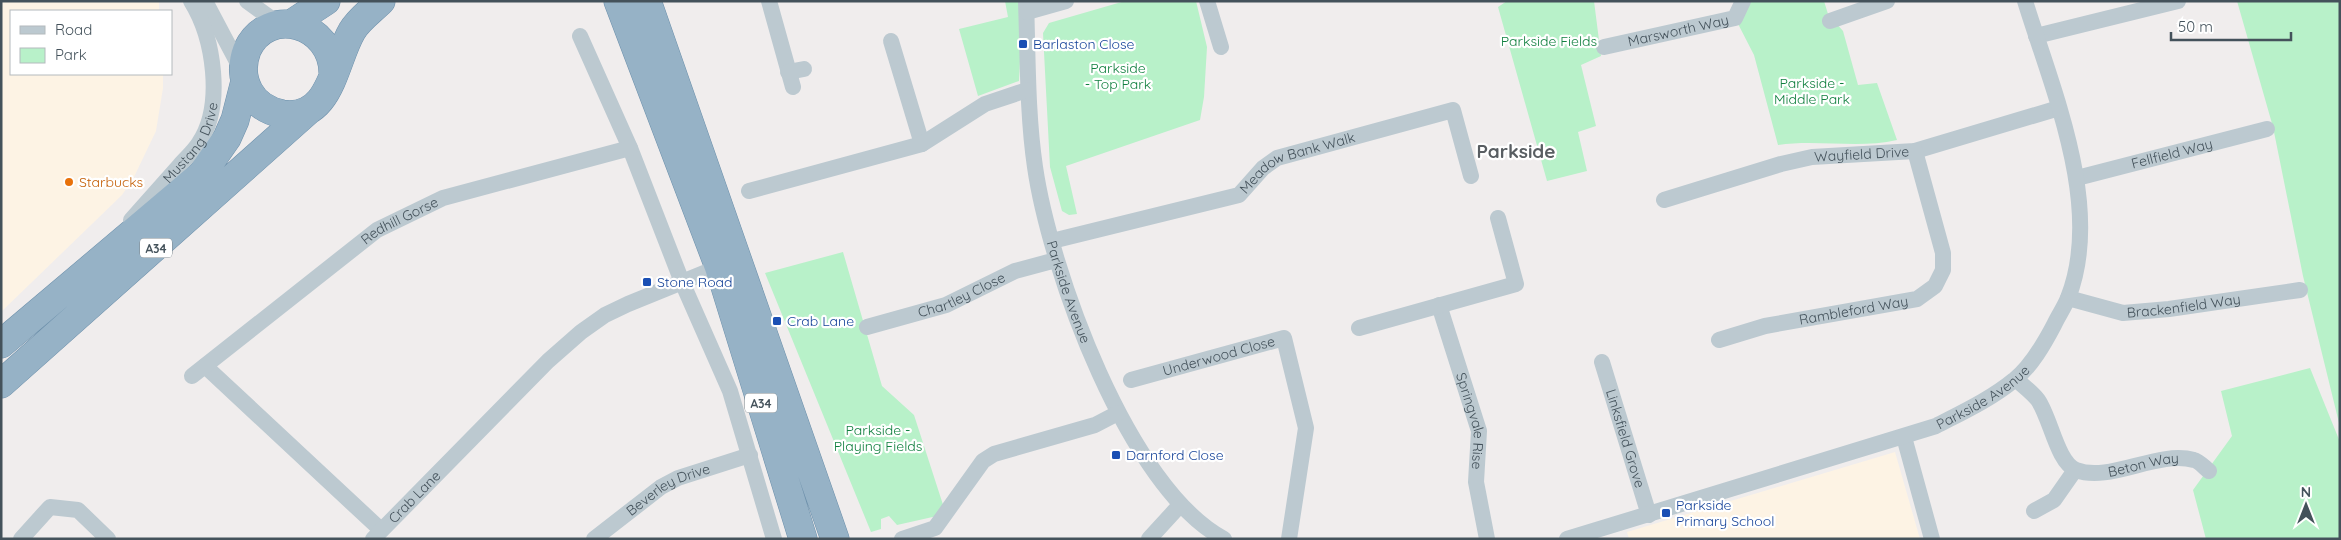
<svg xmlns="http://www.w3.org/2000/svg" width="2341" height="540" font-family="Quicksand,sans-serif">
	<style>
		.commercial { fill: #fdf3e4 }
		.green { fill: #b8f1c9 }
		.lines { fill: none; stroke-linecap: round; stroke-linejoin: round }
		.trunk-casing { stroke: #6d90ab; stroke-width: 29 }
		.minor { stroke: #bcc9d0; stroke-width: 16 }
		.trunk { stroke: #96b2c6; stroke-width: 28 }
		.transit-dot { fill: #1a4fb4; stroke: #fff; stroke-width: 2 }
		.food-dot { fill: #e8710a; stroke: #fff; stroke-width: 2 }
		.labels { text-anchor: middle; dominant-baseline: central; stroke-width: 4.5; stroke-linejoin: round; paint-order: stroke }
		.shield { fill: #fff; stroke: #7c868c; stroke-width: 1 }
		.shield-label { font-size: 12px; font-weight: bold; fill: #44525b }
		.street-label { font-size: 14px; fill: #44525b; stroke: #fff }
		.park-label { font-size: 14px; fill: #128040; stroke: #fff }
		.transit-label { font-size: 14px; fill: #164399; stroke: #fff; text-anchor: start }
		.food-label { font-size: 14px; fill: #c56008; stroke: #fff; text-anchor: start }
		.district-label { font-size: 19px; font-weight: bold; fill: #595e62; stroke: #fff }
	</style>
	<rect width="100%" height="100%" fill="#f0eded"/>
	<path class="commercial" d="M1,1H159V11H11V74H163V88L156,131L133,179L122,195L1,312Z
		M1895,452L1920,539H1629L1627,532Z"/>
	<path class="green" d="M1005,1H1023L1019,81L978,96L959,29L1008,17Z
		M1125,1H1196L1207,47L1204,97L1200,120L1066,166L1077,214L1069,215L1062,211L1050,167L1043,33L1049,23Z
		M1507,1H1594L1601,56L1581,65L1596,126L1578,132L1587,171L1547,181L1498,7Z
		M1743,1H1824L1828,14L1843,31L1858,85L1877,83L1897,140C1858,149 1817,139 1778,145L1754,55L1735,18Z
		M2237,1H2340V427L2303,276L2273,127Z
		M843,252L882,386L914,415L946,514L897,525L889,516L881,519V529L871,532L765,273Z
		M2310,368L2340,442V539H2206L2193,490L2232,436L2221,391Z"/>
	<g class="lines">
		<g class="trunk-casing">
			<path id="trunk" d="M618,1L719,267L803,539
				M647,1L835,539
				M291,24L326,1
				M333,73C333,24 268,4 247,50C242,63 242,78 249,91C256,104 268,111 282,114C331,122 334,61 352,31C358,20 372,10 381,1
				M1,344L202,174L227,138L235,120L245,81
				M1,384L309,110"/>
		</g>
		<g class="minor">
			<path d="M205,1L242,71"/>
			<path d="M247,1L280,25"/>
			<path d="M769,1L793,87"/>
			<path id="s1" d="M1026,1C1028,57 1027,112 1035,167C1050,270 1128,488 1224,539"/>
			<path d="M1207,1L1221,47"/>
			<path d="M1027,12L1066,1"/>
			<path d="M1830,21L1887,1"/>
			<path d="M580,36L630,148L682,282L730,391L774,539"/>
			<path d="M2036,36L2178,1"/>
			<path d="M891,41L922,144"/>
			<path id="s2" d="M1604,47L1735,18L1743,1"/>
			<path d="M788,72L804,69"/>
			<path id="s3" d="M2077,178L2267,129"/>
			<path d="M749,191L922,144L985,104L1027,90"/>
			<path id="s4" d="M1664,200L1781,164L1812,157L1915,151L2059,108"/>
			<path id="s5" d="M131,220C147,202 163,184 179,166C185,159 194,151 199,143C224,105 214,38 191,1"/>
			<path id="s6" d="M1052,241L1239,195L1263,168L1277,158L1453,110L1471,176"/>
			<path id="s7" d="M2068,298L2123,313L2169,309L2300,290"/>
			<path id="s8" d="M1439,305L1479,431L1476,482L1487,539"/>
			<path id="s9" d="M867,327L946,305L1015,271L1056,260"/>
			<path d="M1359,328L1516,284L1498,218"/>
			<path id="s10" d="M1719,340L1765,326L1917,299L1935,286L1943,270V253L1915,151"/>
			<path id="s11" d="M1602,362L1649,515"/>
			<path d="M205,366L381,530"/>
			<path id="s12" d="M192,376L377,230L443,198L630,148"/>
			<path id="s13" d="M2016,379C2023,386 2032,392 2038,400C2051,419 2057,462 2076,470C2110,483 2157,450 2194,460C2199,461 2205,468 2209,471"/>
			<path id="s14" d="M1131,380L1284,338L1306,428L1289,539"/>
			<path d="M1904,437L1932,539"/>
			<path d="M2034,511L2054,500L2075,470"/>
			<path d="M21,539L50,507L78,510L108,539"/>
			<path id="s15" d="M373,539L548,361L581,332L605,315L628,304L719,267"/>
			<path id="s16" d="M594,539L661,487L678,478L750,455"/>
			<path d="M902,539L935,528L983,461L994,454L1095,425L1118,413"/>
			<path d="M1149,539L1180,505"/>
			<path id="s17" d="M1567,539L1936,426C1963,412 1991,399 2014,380C2031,367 2044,344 2054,325C2058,316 2064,308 2068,298C2104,207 2052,89 2025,1"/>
		</g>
		<use href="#trunk" class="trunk"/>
	</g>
	<g class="transit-dot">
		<rect x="1018" y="39" width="10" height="10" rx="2.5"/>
		<rect x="642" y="277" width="10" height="10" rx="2.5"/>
		<rect x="772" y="316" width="10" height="10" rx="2.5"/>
		<rect x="1111" y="450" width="10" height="10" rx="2.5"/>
		<rect x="1661" y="508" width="10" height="10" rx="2.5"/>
	</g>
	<circle class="food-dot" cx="69" cy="182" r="5"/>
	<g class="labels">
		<g class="shield">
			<rect x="140" y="238.5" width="32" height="19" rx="4"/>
			<rect x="745" y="393.5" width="32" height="19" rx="4"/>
		</g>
		<g class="shield-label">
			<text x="156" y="248">A34</text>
			<text x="761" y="403">A34</text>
		</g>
		<g class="street-label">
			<text stroke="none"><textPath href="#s2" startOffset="76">Marsworth Way</textPath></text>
			<text stroke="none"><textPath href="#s5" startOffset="99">Mustang Drive</textPath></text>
			<text stroke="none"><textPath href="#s3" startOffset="98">Fellfield Way</textPath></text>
			<text stroke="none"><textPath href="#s4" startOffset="204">Wayfield Drive</textPath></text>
			<text stroke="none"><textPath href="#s6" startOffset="262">Meadow Bank Walk</textPath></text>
			<text stroke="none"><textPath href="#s12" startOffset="260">Redhill Gorse</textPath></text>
			<text stroke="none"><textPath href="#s1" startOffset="296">Parkside Avenue</textPath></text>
			<text stroke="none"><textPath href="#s9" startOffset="100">Chartley Close</textPath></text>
			<text stroke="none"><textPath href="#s7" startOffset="118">Brackenfield Way</textPath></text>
			<text stroke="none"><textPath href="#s10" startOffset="138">Rambleford Way</textPath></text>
			<text stroke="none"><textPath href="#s14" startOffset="91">Underwood Close</textPath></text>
			<text stroke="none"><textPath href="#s17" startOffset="441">Parkside Avenue</textPath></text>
			<text stroke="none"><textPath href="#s8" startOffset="121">Springvale Rise</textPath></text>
			<text stroke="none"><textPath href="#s11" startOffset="80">Linksfield Grove</textPath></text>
			<text stroke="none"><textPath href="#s13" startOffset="180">Beton Way</textPath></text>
			<text stroke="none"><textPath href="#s16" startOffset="90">Beverley Drive</textPath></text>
			<text stroke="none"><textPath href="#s15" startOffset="59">Crab Lane</textPath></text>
		</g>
		<g class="park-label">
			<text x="1549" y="41">Parkside Fields</text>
			<text x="1118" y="68">Parkside<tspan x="1118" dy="16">- Top Park</tspan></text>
			<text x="1812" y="83">Parkside -<tspan x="1812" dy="16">Middle Park</tspan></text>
			<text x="878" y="430">Parkside -<tspan x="878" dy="16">Playing Fields</tspan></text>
		</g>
		<g class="transit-label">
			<text x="1033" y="44">Barlaston Close</text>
			<text x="657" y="282">Stone Road</text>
			<text x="787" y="321">Crab Lane</text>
			<text x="1126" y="455">Darnford Close</text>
			<text x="1676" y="505">Parkside<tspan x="1676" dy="16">Primary School</tspan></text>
		</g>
		<g class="food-label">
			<text x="79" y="182">Starbucks</text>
		</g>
		<g class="district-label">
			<text x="1516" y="151">Parkside</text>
		</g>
	</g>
	<rect width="2341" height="540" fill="none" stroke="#44525b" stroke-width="5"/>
	<rect x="10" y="10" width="162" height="65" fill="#ffffff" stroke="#b4babd"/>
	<rect x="20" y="26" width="25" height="8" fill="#bcc9d0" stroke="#b4babd"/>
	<text x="55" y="35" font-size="15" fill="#44525b">Road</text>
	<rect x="20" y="48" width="25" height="15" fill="#b8f1c9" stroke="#b4babd"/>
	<text x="55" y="60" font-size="15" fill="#44525b">Park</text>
	<g transform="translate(2306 505)" stroke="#ffffff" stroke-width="4" paint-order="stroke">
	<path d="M0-4L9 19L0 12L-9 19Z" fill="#44525b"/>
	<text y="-8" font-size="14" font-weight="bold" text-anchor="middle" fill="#44525b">N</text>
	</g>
	<path d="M2171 32v8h120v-8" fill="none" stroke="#44525b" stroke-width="2.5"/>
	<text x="2178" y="32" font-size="15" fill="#44525b" stroke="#ffffff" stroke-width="4" paint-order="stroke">50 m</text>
</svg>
